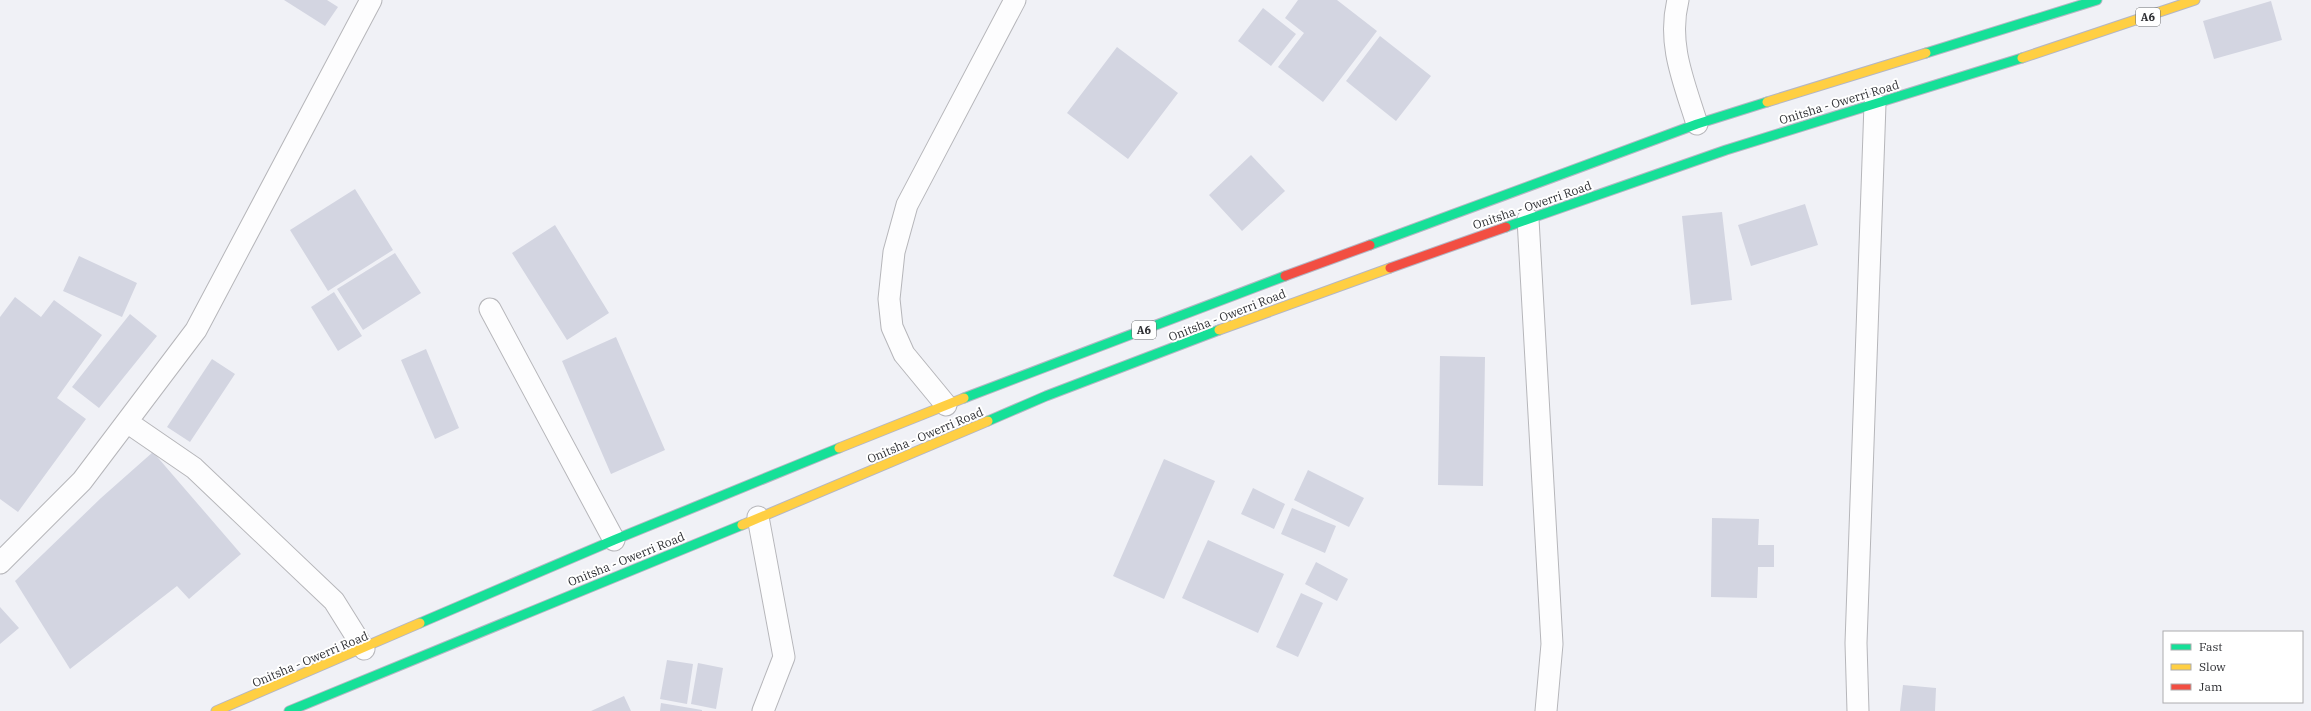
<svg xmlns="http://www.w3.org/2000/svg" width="2311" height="711" font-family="'IBM Plex Serif',serif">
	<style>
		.building { fill: #d3d5e1 }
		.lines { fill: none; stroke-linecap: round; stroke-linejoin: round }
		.street-casing { stroke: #b6b6ba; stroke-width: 23 }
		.fast-casing { stroke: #b4b6c4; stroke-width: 11 }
		.slow-casing { stroke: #b4b6c4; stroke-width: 11 }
		.jam-casing { stroke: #b4b6c4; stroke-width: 11 }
		.street { stroke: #fdfdfe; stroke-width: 21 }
		.fast { stroke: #16e098; stroke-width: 9 }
		.slow { stroke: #ffcf43; stroke-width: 9 }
		.jam { stroke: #f24e42; stroke-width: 9 }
		.labels { text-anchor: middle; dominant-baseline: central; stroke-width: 4; stroke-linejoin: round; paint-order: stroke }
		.shield { fill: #fff; stroke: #6d6e71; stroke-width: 1 }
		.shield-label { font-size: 11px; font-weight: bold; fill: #2f3034 }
		.street-label { font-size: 12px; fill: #2f3034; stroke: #fff }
	</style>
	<rect width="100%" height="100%" fill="#f0f1f6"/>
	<path class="building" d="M284,0H327L338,7L325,26Z
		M1298,0H1337L1377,31L1323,102L1278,67L1304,33L1285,18Z
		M2271,1L2282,40L2214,59L2203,21Z
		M1263,8L1296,34L1271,66L1238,41Z
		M1380,36L1431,76L1396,121L1346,81Z
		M1117,47L1178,93L1128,159L1067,113Z
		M1251,155L1285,191L1242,231L1209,195Z
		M355,189L393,250L328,291L290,230Z
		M1805,204L1818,245L1751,266L1738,225Z
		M1722,212L1732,300L1691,305L1682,216Z
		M555,225L609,313L567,340L512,253Z
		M395,253L421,293L363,330L337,289Z
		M79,256L137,283L122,317L63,291Z
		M334,292L362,336L338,351L311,307Z
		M15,297L41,317L54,300L102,335L57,398L86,419L18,512L0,499V317Z
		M130,314L157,336L99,408L72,387Z
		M616,337L665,450L611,474L562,361Z
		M426,349L459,428L435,439L401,360Z
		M1440,356L1485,357L1483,486L1438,485Z
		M212,359L235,374L190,442L167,427Z
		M153,452L241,554L189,599L177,586L70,669L15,581L101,498Z
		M1164,459L1215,481L1164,599L1113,576Z
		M1308,470L1364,498L1349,527L1294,500Z
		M1253,488L1285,504L1274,529L1241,514Z
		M1292,508L1336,526L1325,553L1281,534Z
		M1712,518L1759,519L1758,545H1774V567H1758L1757,598L1711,597Z
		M1208,540L1284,574L1258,633L1182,598Z
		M1316,562L1348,579L1337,601L1305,584Z
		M1301,593L1323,603L1298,657L1276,647Z
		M0,607L19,628L0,644Z
		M667,660L693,664L687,704L660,699Z
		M698,663L723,668L716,709L691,704Z
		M1903,685L1936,688L1935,711H1900Z
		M624,696L631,711H591Z
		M661,703L702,710V711H660Z"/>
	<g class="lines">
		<g class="street-casing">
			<path id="street" d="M1678,0C1667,44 1684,82 1697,124
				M1528,219L1552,644L1546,711
				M490,309L614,540
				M946,405L904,354L892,327L889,299L894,252L907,205L1015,0
				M127,422L194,468L334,601L364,649
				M758,517L784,657L763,711
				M0,563L82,481L196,330L371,0
				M1858,711L1856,643L1875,104"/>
		</g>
		<g class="fast-casing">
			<path id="fast" d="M1926,53L2097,0
				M1506,227L1726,150L2022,58
				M1370,245L1697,124L1767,102
				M964,398L1285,276
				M988,421L1046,396L1219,330
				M420,623L614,540L839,448
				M289,711L742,525"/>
		</g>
		<g class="slow-casing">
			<path id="slow" d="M2022,58L2195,0
				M1767,102L1926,53
				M1219,330L1390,268
				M839,448L964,398
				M742,525L988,421
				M216,711L420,623"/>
		</g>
		<g class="jam-casing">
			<path id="jam" d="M1390,268L1506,227
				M1285,276L1370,245"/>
		</g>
		<use href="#street" class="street"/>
		<use href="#fast" class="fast"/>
		<use href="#slow" class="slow"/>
		<use href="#jam" class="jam"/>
	</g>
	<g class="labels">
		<g class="shield">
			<rect x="2136" y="8" width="24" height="18" rx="3"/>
			<rect x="1132" y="321" width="24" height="18" rx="3"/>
		</g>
		<g class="shield-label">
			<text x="2148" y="17">A6</text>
			<text x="1144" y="330">A6</text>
		</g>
		<g class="street-label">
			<text transform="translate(1839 102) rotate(-17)">Onitsha - Owerri Road</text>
			<text transform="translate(1532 205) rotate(-19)">Onitsha - Owerri Road</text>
			<text transform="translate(1227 315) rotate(-21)">Onitsha - Owerri Road</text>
			<text transform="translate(925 435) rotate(-23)">Onitsha - Owerri Road</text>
			<text transform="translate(626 559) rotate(-22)">Onitsha - Owerri Road</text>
			<text transform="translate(310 659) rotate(-23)">Onitsha - Owerri Road</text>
		</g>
	</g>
	<rect x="2163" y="631" width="140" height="72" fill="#ffffff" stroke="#acacae"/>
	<rect x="2171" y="644" width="20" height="6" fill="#16e098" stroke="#acacae"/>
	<text x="2199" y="651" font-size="12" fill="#2f3034">Fast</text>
	<rect x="2171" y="664" width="20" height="6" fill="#ffcf43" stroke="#acacae"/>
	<text x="2199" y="671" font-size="12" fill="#2f3034">Slow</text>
	<rect x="2171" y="684" width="20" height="6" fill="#f24e42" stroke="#acacae"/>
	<text x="2199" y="691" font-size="12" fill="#2f3034">Jam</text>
</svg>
